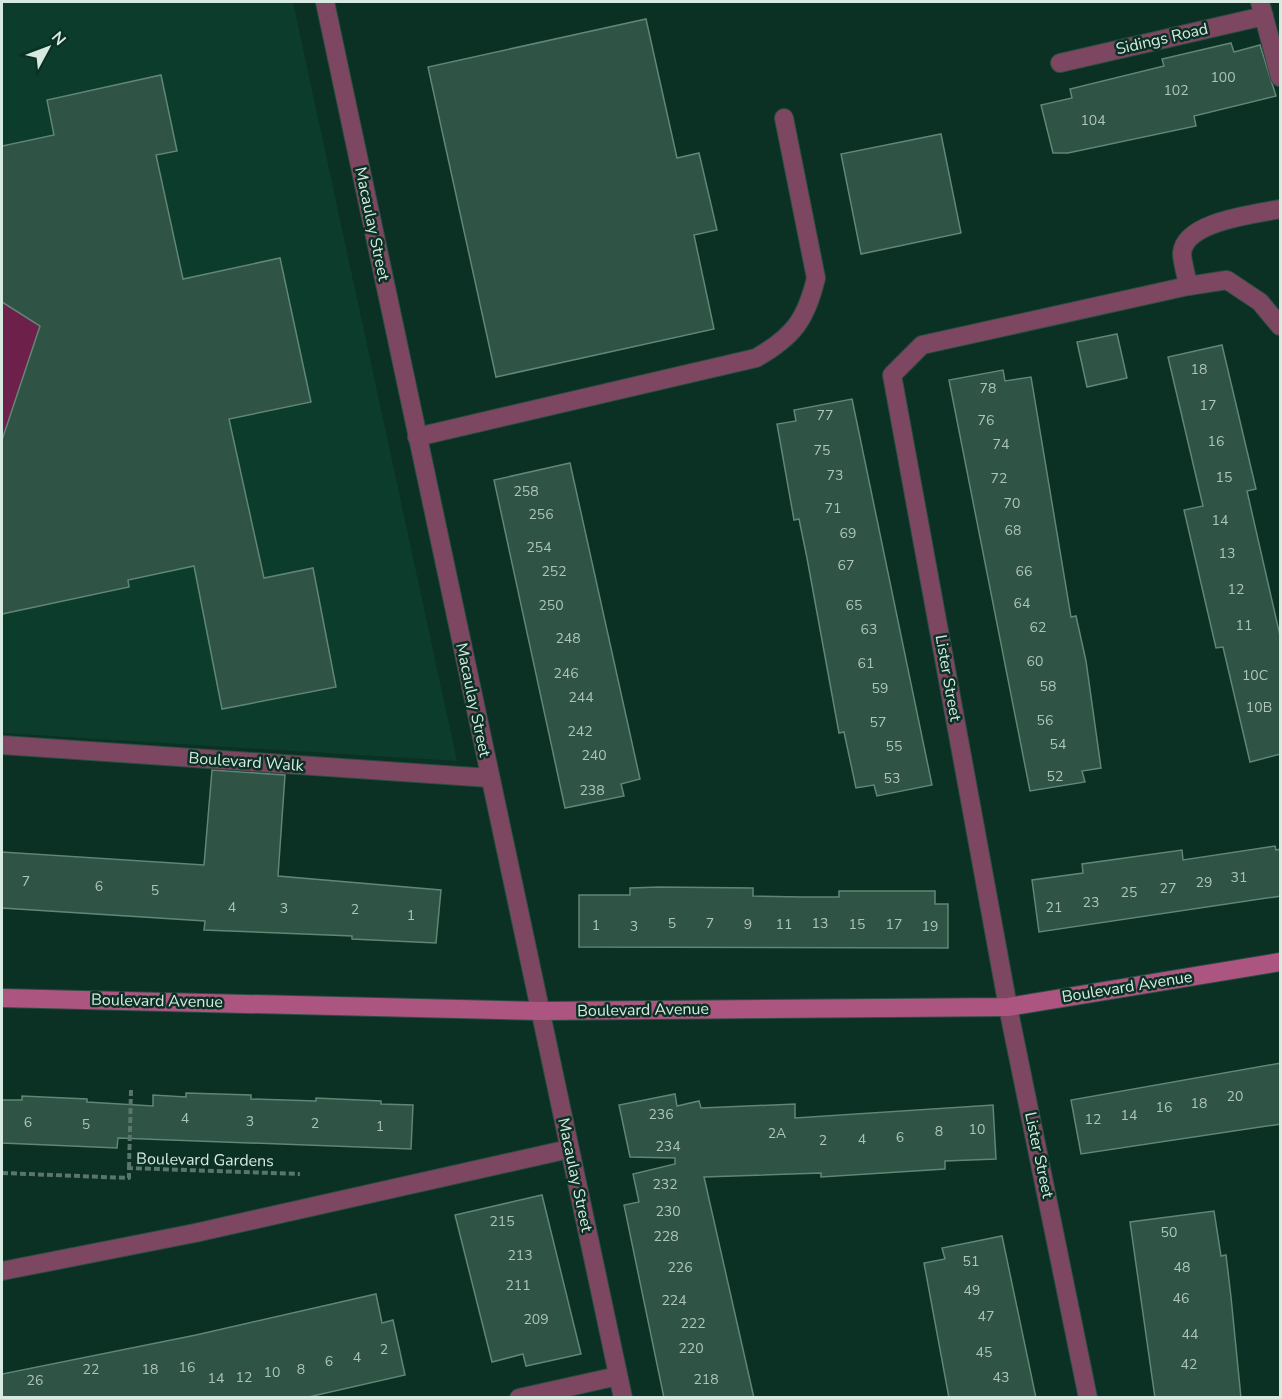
<svg xmlns="http://www.w3.org/2000/svg" width="1282" height="1399" font-family="'Nunito Sans',sans-serif">
	<style>
		.built { fill: #0b3c2c }
		.green { fill: #6d2049 }
		.building { fill: #2f5344; stroke: #618676; stroke-width: 1.5 }
		.lines { fill: none; stroke-linecap: round; stroke-linejoin: round }
		.lane-casing { stroke: #2c4e42; stroke-width: 20 }
		.street-casing { stroke: #2c4e42; stroke-width: 20 }
		.secondary-casing { stroke: #2c4e42; stroke-width: 20 }
		.path { stroke: #58766b; stroke-width: 4; stroke-dasharray: 6 3; stroke-linecap: butt }
		.lane { stroke: #7e4761; stroke-width: 18 }
		.street { stroke: #7e4761; stroke-width: 18 }
		.secondary { stroke: #ac5580; stroke-width: 18 }
		.labels { text-anchor: middle; dominant-baseline: central; stroke-width: 5; stroke-linejoin: round; paint-order: stroke }
		.number-label { font-size: 14px; fill: #adc4ba }
		.street-label { font-size: 16px; fill: #d7eae1; stroke: #0b3024 }
	</style>
	<rect width="100%" height="100%" fill="#0b3024"/>
	<path class="built" d="M2,2H293L457,761L2,733Z"/>
	<path class="green" d="M2,302L58,337L23,379L2,440Z"/>
	<path class="building" d="M646,19L677,158L699,153L717,230L694,235L714,329L496,377L428,67Z
		M1231,43L1234,52L1260,45L1276,96L1194,116L1196,126L1068,153H1053L1041,105L1072,98L1070,89L1164,66L1162,59Z
		M161,75L177,151L156,155L183,279L280,258L311,402L229,419L264,578L313,568L336,687L222,709L194,566L128,580L129,587L2,614V440L40,326L2,302V146L54,135L47,100Z
		M941,134L961,233L861,254L841,154Z
		M1117,334L1127,378L1087,387L1077,342Z
		M1222,345L1256,489L1247,491L1281,640V754L1250,762L1223,647L1216,648L1184,510L1203,506L1168,357Z
		M1003,370L1005,381L1031,377L1071,617L1076,616L1086,661L1101,768L1082,771L1085,782L1030,791L949,380Z
		M852,399L932,785L877,796L874,785L856,788L844,732L839,733L807,558L799,519L794,520L777,424L796,421L794,410Z
		M570,463L640,779L621,784L624,796L565,808L494,480Z
		M212,770L285,775L278,876L441,890L436,943L352,939V936L204,930L205,921L2,908V852L204,865Z
		M1275,846L1276,850L1281,849V896L1039,932L1032,880L1083,873L1082,864L1182,850L1183,860Z
		M659,887L753,888V896L801,897H839V891H935V904H948V948L579,947V895H630V888Z
		M1281,1063V1124L1081,1154L1071,1100Z
		M186,1093L251,1095V1099L316,1101V1098L381,1101V1104L413,1105L411,1149L118,1138L117,1148L2,1143V1100H22V1096L87,1099V1102L153,1106V1095L186,1097Z
		M675,1094L677,1106L699,1101L701,1108L795,1104V1118L993,1105L996,1159L945,1161V1169L821,1177V1173L704,1177L754,1398H664L624,1205L639,1202L633,1174L675,1164V1158L630,1157L619,1105Z
		M542,1195L581,1354L526,1366L523,1354L492,1362L455,1215Z
		M1214,1211L1221,1256L1226,1255L1231,1297L1241,1398H1155L1130,1222Z
		M1002,1236L1036,1398H949L924,1263L945,1259L942,1248Z
		M376,1294L382,1323L393,1320L405,1375L304,1398H2V1374L196,1335Z"/>
	<g class="lines">
		<g class="lane-casing">
			<path id="lane" d="M1188,286C1187,276 1182,263 1182,253C1185,221 1256,214 1280,209
				M417,437L756,358C793,337 806,320 816,278L784,118
				M2,745L490,778
				M2,1271L195,1233L569,1149"/>
		</g>
		<g class="street-casing">
			<path id="street" d="M325,2L623,1398
				M1260,2L1280,77
				M1060,63L1264,16
				M519,1398L618,1376
				M1088,1398L1008,1007L892,375L922,345L1188,286L1227,280L1260,302L1280,326"/>
		</g>
		<g class="secondary-casing">
			<path id="secondary" d="M2,998L540,1011L1008,1007L1280,962"/>
		</g>
		<path class="path" d="M129,1168L131,1090
			M2,1173L129,1178V1168L300,1174"/>
		<use href="#lane" class="lane"/>
		<use href="#street" class="street"/>
		<use href="#secondary" class="secondary"/>
	</g>
	<g class="labels">
		<g class="number-label">
			<text x="1223" y="77">100</text>
			<text x="1176" y="90">102</text>
			<text x="1093" y="120">104</text>
			<text x="1199" y="369">18</text>
			<text x="988" y="388">78</text>
			<text x="1208" y="405">17</text>
			<text x="825" y="415">77</text>
			<text x="986" y="420">76</text>
			<text x="1216" y="441">16</text>
			<text x="1001" y="444">74</text>
			<text x="822" y="450">75</text>
			<text x="835" y="475">73</text>
			<text x="1224" y="477">15</text>
			<text x="999" y="478">72</text>
			<text x="526" y="491">258</text>
			<text x="1012" y="503">70</text>
			<text x="833" y="508">71</text>
			<text x="541" y="514">256</text>
			<text x="1220" y="520">14</text>
			<text x="1013" y="530">68</text>
			<text x="848" y="533">69</text>
			<text x="539" y="547">254</text>
			<text x="1227" y="553">13</text>
			<text x="846" y="565">67</text>
			<text x="554" y="571">252</text>
			<text x="1024" y="571">66</text>
			<text x="1236" y="589">12</text>
			<text x="1022" y="603">64</text>
			<text x="551" y="605">250</text>
			<text x="854" y="605">65</text>
			<text x="1244" y="625">11</text>
			<text x="1038" y="627">62</text>
			<text x="869" y="629">63</text>
			<text x="568" y="638">248</text>
			<text x="1035" y="661">60</text>
			<text x="866" y="663">61</text>
			<text x="566" y="673">246</text>
			<text x="1255" y="675">10C</text>
			<text x="1048" y="686">58</text>
			<text x="880" y="688">59</text>
			<text x="581" y="697">244</text>
			<text x="1259" y="707">10B</text>
			<text x="1045" y="720">56</text>
			<text x="878" y="722">57</text>
			<text x="580" y="731">242</text>
			<text x="1058" y="744">54</text>
			<text x="894" y="746">55</text>
			<text x="594" y="755">240</text>
			<text x="1055" y="776">52</text>
			<text x="892" y="778">53</text>
			<text x="592" y="790">238</text>
			<text x="1239" y="877">31</text>
			<text x="26" y="881">7</text>
			<text x="1204" y="882">29</text>
			<text x="99" y="886">6</text>
			<text x="1168" y="888">27</text>
			<text x="155" y="890">5</text>
			<text x="1129" y="892">25</text>
			<text x="1091" y="902">23</text>
			<text x="232" y="907">4</text>
			<text x="1054" y="907">21</text>
			<text x="284" y="908">3</text>
			<text x="355" y="909">2</text>
			<text x="411" y="915">1</text>
			<text x="672" y="923">5</text>
			<text x="710" y="923">7</text>
			<text x="820" y="923">13</text>
			<text x="748" y="924">9</text>
			<text x="784" y="924">11</text>
			<text x="857" y="924">15</text>
			<text x="894" y="924">17</text>
			<text x="596" y="925">1</text>
			<text x="634" y="926">3</text>
			<text x="930" y="926">19</text>
			<text x="1235" y="1096">20</text>
			<text x="1199" y="1103">18</text>
			<text x="1164" y="1107">16</text>
			<text x="661" y="1114">236</text>
			<text x="1129" y="1115">14</text>
			<text x="185" y="1118">4</text>
			<text x="1093" y="1119">12</text>
			<text x="250" y="1121">3</text>
			<text x="28" y="1122">6</text>
			<text x="315" y="1123">2</text>
			<text x="86" y="1124">5</text>
			<text x="380" y="1126">1</text>
			<text x="977" y="1129">10</text>
			<text x="939" y="1131">8</text>
			<text x="777" y="1133">2A</text>
			<text x="900" y="1137">6</text>
			<text x="862" y="1139">4</text>
			<text x="823" y="1140">2</text>
			<text x="668" y="1146">234</text>
			<text x="665" y="1184">232</text>
			<text x="668" y="1211">230</text>
			<text x="502" y="1221">215</text>
			<text x="1169" y="1232">50</text>
			<text x="666" y="1236">228</text>
			<text x="520" y="1255">213</text>
			<text x="971" y="1261">51</text>
			<text x="680" y="1267">226</text>
			<text x="1182" y="1267">48</text>
			<text x="518" y="1285">211</text>
			<text x="972" y="1290">49</text>
			<text x="1181" y="1298">46</text>
			<text x="674" y="1300">224</text>
			<text x="986" y="1316">47</text>
			<text x="536" y="1319">209</text>
			<text x="693" y="1323">222</text>
			<text x="1190" y="1334">44</text>
			<text x="691" y="1348">220</text>
			<text x="384" y="1349">2</text>
			<text x="984" y="1352">45</text>
			<text x="357" y="1357">4</text>
			<text x="329" y="1361">6</text>
			<text x="1189" y="1364">42</text>
			<text x="187" y="1367">16</text>
			<text x="91" y="1369">22</text>
			<text x="150" y="1369">18</text>
			<text x="301" y="1369">8</text>
			<text x="272" y="1372">10</text>
			<text x="244" y="1377">12</text>
			<text x="1001" y="1377">43</text>
			<text x="216" y="1378">14</text>
			<text x="706" y="1379">218</text>
			<text x="35" y="1380">26</text>
		</g>
		<g class="street-label">
			<text transform="translate(1162 39) rotate(-13)">Sidings Road</text>
			<text transform="translate(372 224) rotate(78)">Macaulay Street</text>
			<text transform="translate(948 678) rotate(80)">Lister Street</text>
			<text transform="translate(473 700) rotate(78)">Macaulay Street</text>
			<text transform="translate(246 762) rotate(4)">Boulevard Walk</text>
			<text transform="translate(1127 987) rotate(-9)">Boulevard Avenue</text>
			<text transform="translate(157 1001) rotate(1)">Boulevard Avenue</text>
			<text transform="translate(643 1010) rotate(-1)">Boulevard Avenue</text>
			<text transform="translate(1039 1155) rotate(78)">Lister Street</text>
			<text transform="translate(205 1160) rotate(1)">Boulevard Gardens</text>
			<text transform="translate(575 1175) rotate(78)">Macaulay Street</text>
		</g>
	</g>
	<rect width="1282" height="1399" fill="none" stroke="#d7eae1" stroke-width="6"/>
	<g transform="translate(48 48) rotate(49)" stroke="#0b3024" stroke-width="4.5" paint-order="stroke">
	<path d="M0-4.5L10 22L0 15L-10 22Z" fill="#d7eae1"/>
	<text y="-9" font-size="16" font-weight="bold" text-anchor="middle" fill="#d7eae1">N</text>
	</g>
</svg>
